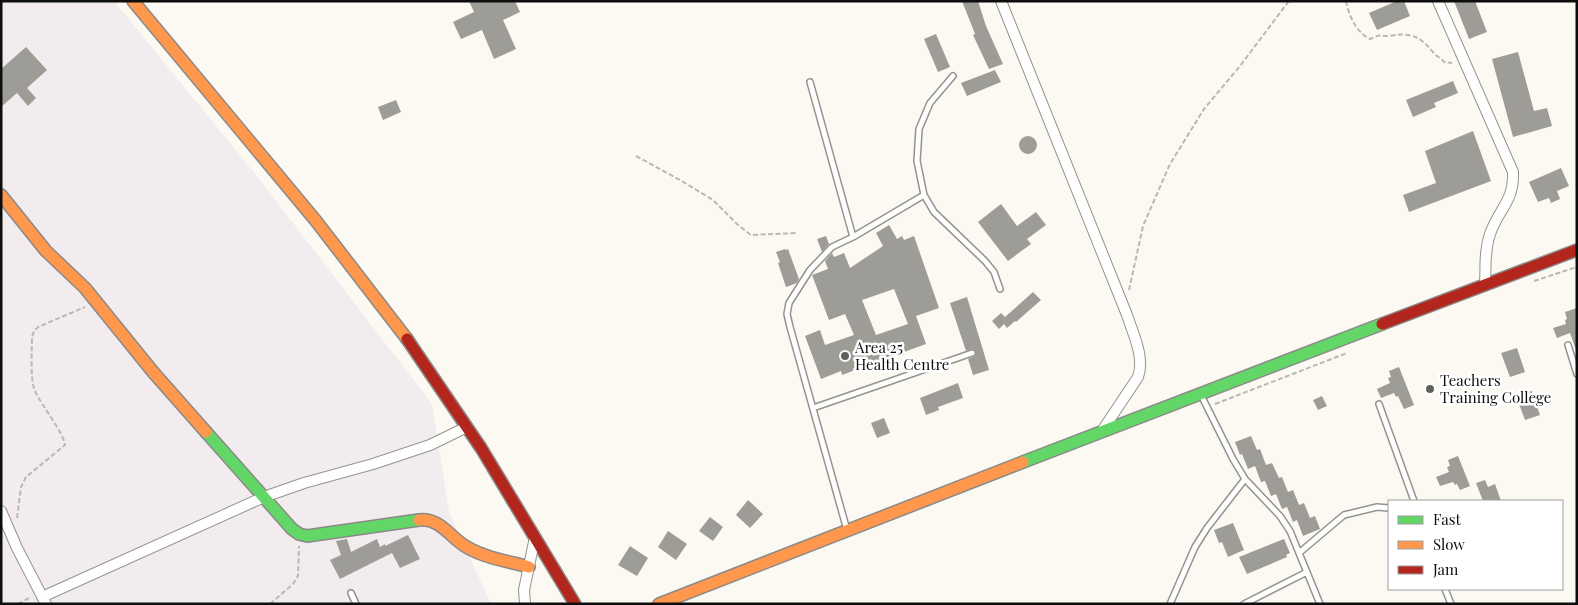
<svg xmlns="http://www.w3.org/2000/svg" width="1578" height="605" font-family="'Playfair Display',serif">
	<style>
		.industrial { fill: #f2ecef }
		.building { fill: #9e9c97; fill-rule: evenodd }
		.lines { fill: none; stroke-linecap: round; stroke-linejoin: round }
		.lane-casing { stroke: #949390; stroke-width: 8 }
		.street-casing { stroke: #949390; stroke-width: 12 }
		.fast-casing { stroke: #8b8a87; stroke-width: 14 }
		.slow-casing { stroke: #8b8a87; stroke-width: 14 }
		.jam-casing { stroke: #8b8a87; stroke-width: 14 }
		.path { stroke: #b8b8b6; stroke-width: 2; stroke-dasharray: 5 2.5; stroke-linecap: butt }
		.lane { stroke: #fefefd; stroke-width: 5 }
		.street { stroke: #fefefd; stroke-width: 10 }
		.fast { stroke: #63d668; stroke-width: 11 }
		.slow { stroke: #ff974d; stroke-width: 11 }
		.jam { stroke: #b3261e; stroke-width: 11 }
		.poi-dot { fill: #60605d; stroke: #fff; stroke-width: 2 }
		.labels { text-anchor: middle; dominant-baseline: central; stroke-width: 5; stroke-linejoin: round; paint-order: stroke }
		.poi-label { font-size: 15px; fill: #0d0d0d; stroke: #fff; text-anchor: start }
	</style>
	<rect width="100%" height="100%" fill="#fbf9f2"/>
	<path class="industrial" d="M1,1H114L260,180L432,404L449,512L491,604H1Z"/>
	<path class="building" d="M469,1H515L520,12L503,20L516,49L494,59L482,30L461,39L453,22L474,12Z
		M962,1H978L986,26L1003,64L989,69L973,35L975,34Z
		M1397,1H1404L1410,16L1377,30L1369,13Z
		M1454,1H1475L1487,32L1469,39Z
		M936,34L950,67L938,72L924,39Z
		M26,47L47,70L27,88L36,98L28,106L17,93L1,107V69Z
		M1518,52L1534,111L1547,108L1552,126L1513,137L1492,59Z
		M995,70L1001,82L967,96L961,83Z
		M1453,81L1458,93L1434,103L1436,107L1413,117L1406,100Z
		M396,100L401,112L383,120L378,107Z
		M1473,131L1491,181L1409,212L1403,195L1436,183L1425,151Z
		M1019 145a9 9 0 1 1 18 0a9 9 0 1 1-18 0Z
		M1561,168L1569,186L1557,191L1560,199L1551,203L1549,198L1538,202L1529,182Z
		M1001,204L1017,226L1036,212L1046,225L1027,239L1031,244L1008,261L978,222Z
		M889,225L897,239L902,236L904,240L914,236L939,308L916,316L926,344L885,359L886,361L867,368L866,366L842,375L841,371L821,379L805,336L820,330L825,345L854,335L845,314L829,320L812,275L828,269L825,261L832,253L834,257L844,253L850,268L883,246L876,233ZM894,289L908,324L876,335L862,300Z
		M826,236L829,244L822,252L817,239Z
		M785,249L786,250L788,249L799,279L797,283L786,287L778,263L780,262L776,252Z
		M1033,292L1041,300L1016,322L1015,321L1007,328L1004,324L999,329L992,321L1001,313L1005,317Z
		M967,297L989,370L973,375L968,359L975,356L976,352L972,349L966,351L950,303Z
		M1577,308V350H1576L1570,333L1557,338L1553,328L1566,324L1565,320L1567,319L1565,312Z
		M1517,348L1525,372L1510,377L1501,353Z
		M1399,367L1414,405L1404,409L1398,396L1396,397L1394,393L1381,398L1377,389L1390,383L1388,378L1391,377L1389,371Z
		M958,383L963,398L938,407L939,410L926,415L920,398Z
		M1532,391L1540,415L1525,420L1516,396Z
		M1322,396L1327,406L1318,410L1313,400Z
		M884,418L890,433L877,438L871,423Z
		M1251,436L1257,450L1260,449L1266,465L1272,463L1279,478L1282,477L1288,492L1293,490L1299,505L1304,503L1310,518L1315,516L1320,529L1303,536L1297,520L1293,522L1287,507L1282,509L1276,494L1271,496L1265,481L1261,482L1255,466L1248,469L1242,454L1240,455L1235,442Z
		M1458,456L1470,486L1460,490L1457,484L1455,485L1453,482L1440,486L1436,477L1449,472L1447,467L1450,466L1448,460Z
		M1485,480L1488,487L1495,484L1501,501H1483L1476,483Z
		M748,500L763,514L750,528L736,515Z
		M710,517L723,527L713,541L699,531Z
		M1233,523L1244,550L1228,557L1222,542L1219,543L1214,530Z
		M668,531L687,544L676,560L658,547Z
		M408,535L420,559L400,568L392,553L340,579L330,560L341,555L336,541L347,539L351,552L377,539L380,547L385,544V546Z
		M1284,539L1290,553L1286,555L1287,557L1247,574L1239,557Z
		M630,546L648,558L637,576L618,565Z"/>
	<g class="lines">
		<g class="lane-casing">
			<path id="lane" d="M953,76L930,103L919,129L917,161L924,195L934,212L985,261L994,272L1000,289
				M810,82L853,237
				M1568,345L1577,374
				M1201,395L1233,459L1245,479L1280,516L1290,531L1320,604
				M1379,404L1414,501
				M813,408L972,353
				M847,530L790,327L787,314L789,303L810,270L832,247L853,237L924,195
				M1299,553L1344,515L1377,507L1389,508
				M1445,589L1451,604
				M351,593L356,604
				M1170,604L1195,547L1207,528L1245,479
				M1244,604L1307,572"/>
		</g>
		<g class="street-casing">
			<path id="street" d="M1001,1L1127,315C1133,334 1145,357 1138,377L1102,431
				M1438,1L1513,172C1514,202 1499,208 1490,234C1484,251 1486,268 1485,285
				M1,511L17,548L46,604
				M42,597L264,497L304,483L373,464L430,445L467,427
				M525,604L524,590L535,537"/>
		</g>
		<g class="fast-casing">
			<path id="fast" d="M206,432L292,529L299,534L307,536L419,520
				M1023,462L1382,324"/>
		</g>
		<g class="slow-casing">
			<path id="slow" d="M133,1L316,221L407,339
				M1,195L46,251L85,288L153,372L206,432
				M419,520C439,517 450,537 465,546C484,558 508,561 529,567
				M659,604L1023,462"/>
		</g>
		<g class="jam-casing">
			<path id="jam" d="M1382,324L1577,250
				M407,339L481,448L575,604"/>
		</g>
		<path class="path" d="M1346,1C1349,16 1356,32 1370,39C1381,34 1378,36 1389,36C1389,36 1396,35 1396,35C1414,33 1422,39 1433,52C1436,57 1441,57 1444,62L1452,63
			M636,156L680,180L713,200L738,225L751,235L797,233
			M1534,281L1577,267
			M1129,290L1143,226L1170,164L1204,109L1240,66L1289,1
			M1215,404L1347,353
			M17,518L21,487L26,477L65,445C64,433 41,405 35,391C30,381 32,349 32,337L34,331L38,327L85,307
			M18,604L31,597
			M270,604L293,584L298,576L299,546"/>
		<use href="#lane" class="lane"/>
		<use href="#street" class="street"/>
		<use href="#fast" class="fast"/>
		<use href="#slow" class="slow"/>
		<use href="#jam" class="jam"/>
	</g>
	<g class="poi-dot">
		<circle cx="845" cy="356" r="5"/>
		<circle cx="1430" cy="389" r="5"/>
	</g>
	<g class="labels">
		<g class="poi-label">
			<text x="855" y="347">Area 25<tspan x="855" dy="17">Health Centre</tspan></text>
			<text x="1440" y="380">Teachers<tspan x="1440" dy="17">Training College</tspan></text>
		</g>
	</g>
	<rect width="1578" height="605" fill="none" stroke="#0d0d0d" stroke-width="5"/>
	<rect x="1388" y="500" width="175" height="90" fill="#ffffff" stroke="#9e9e9e"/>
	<rect x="1398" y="516" width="25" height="8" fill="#63d668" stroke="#9e9e9e"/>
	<text x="1433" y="525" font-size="15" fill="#0d0d0d">Fast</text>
	<rect x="1398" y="541" width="25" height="8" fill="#ff974d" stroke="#9e9e9e"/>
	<text x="1433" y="550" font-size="15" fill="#0d0d0d">Slow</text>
	<rect x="1398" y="566" width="25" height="8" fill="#b3261e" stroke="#9e9e9e"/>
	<text x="1433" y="575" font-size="15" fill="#0d0d0d">Jam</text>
</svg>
